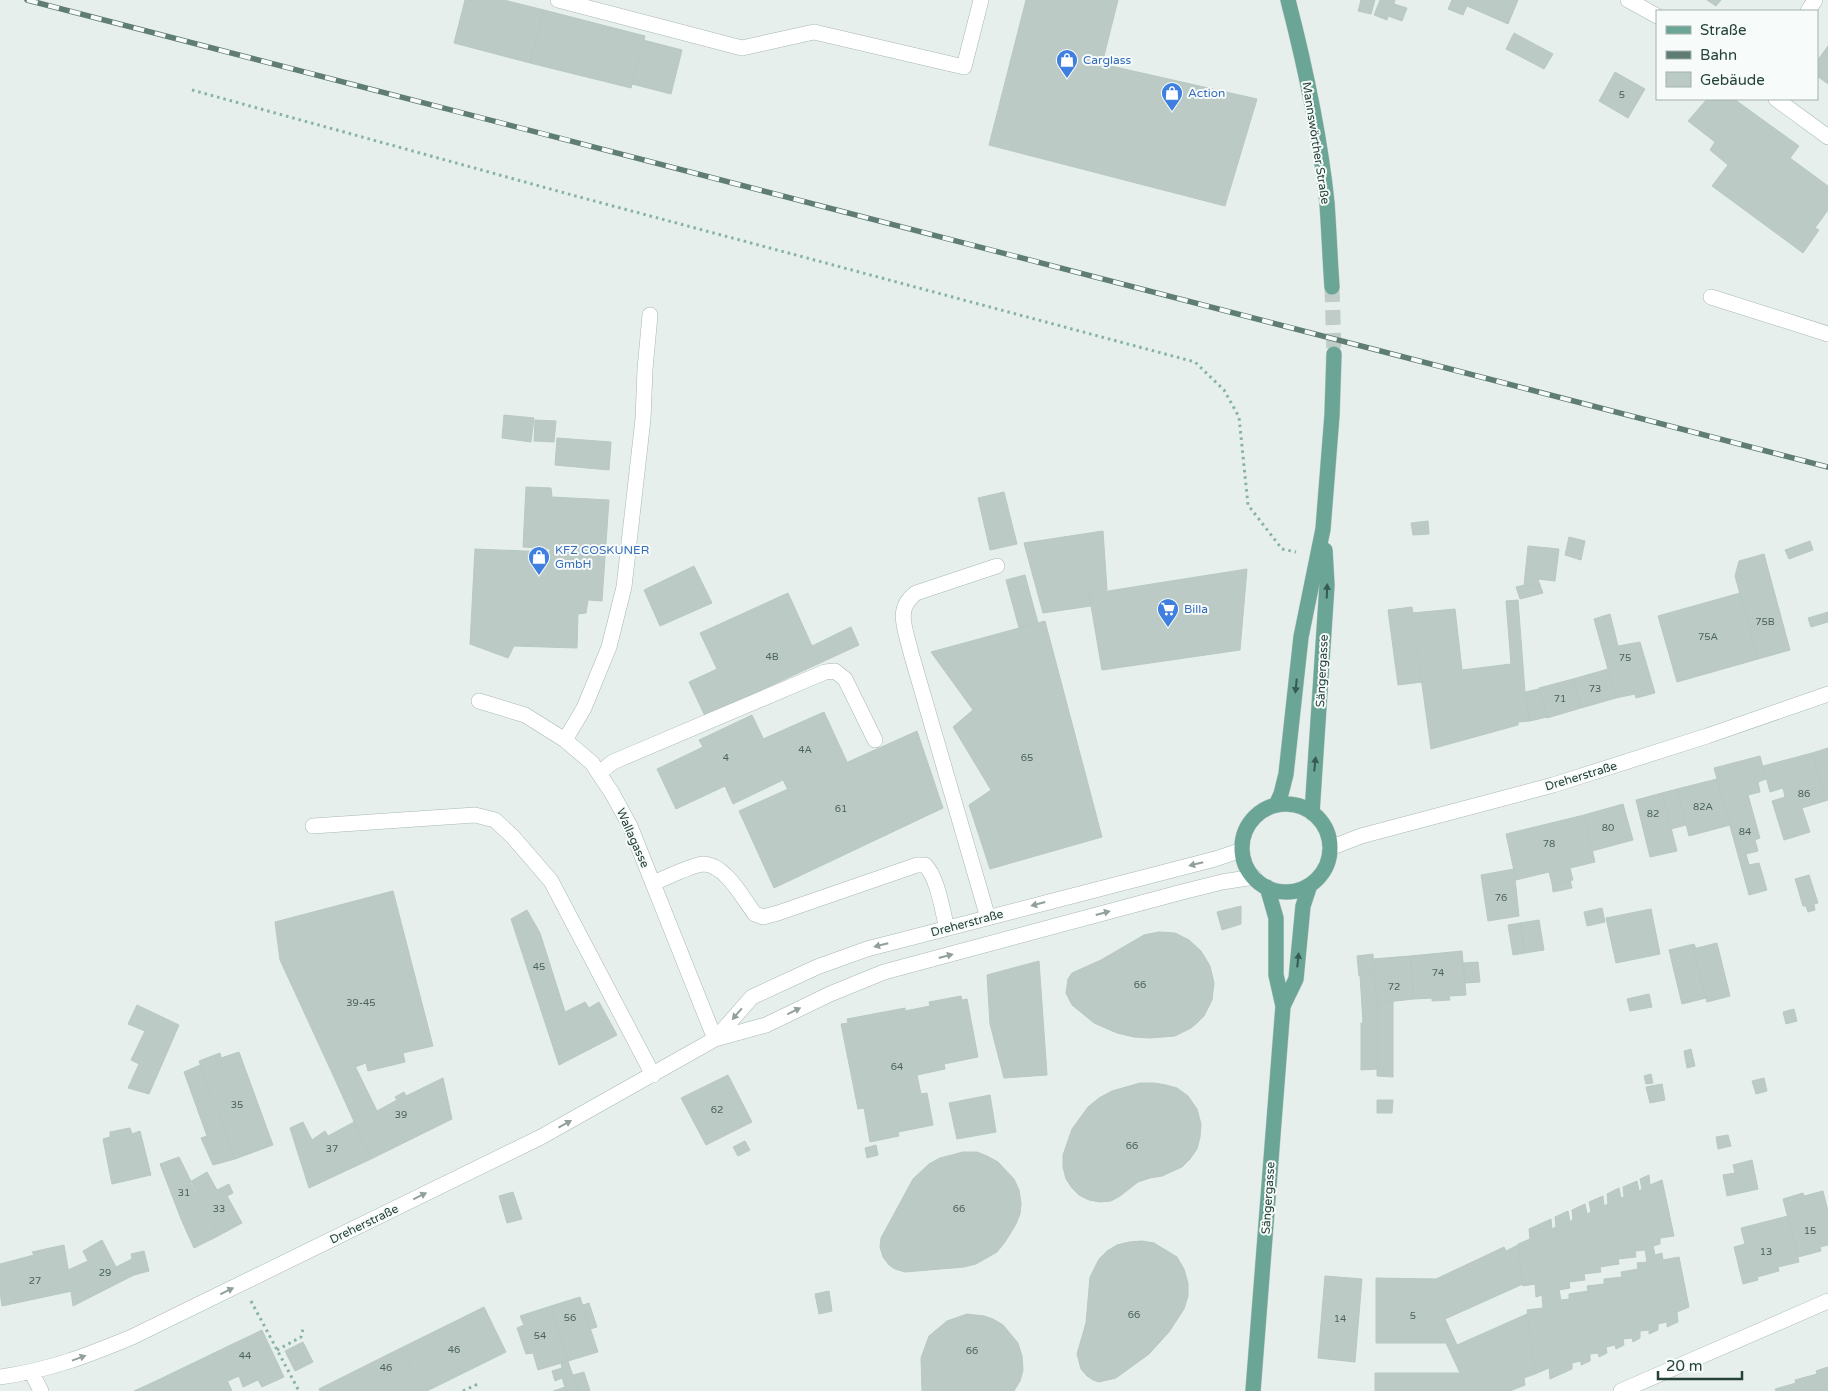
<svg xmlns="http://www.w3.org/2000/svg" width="1828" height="1391" font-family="'Varela Round',sans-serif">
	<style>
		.building { fill: #bbcac4; stroke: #b8c9c2; fill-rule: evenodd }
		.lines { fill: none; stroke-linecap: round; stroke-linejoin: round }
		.major-tunnel { stroke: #bfccc8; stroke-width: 15; stroke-dasharray: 15 8; stroke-linecap: butt }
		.minor-casing { stroke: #a8b8b2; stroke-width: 16 }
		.major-casing { stroke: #c2cac8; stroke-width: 16 }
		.path { stroke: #86b3a5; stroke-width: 3; stroke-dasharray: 2.5 4; stroke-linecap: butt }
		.minor { stroke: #fff; stroke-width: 15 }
		.major { stroke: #6aa596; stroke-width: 15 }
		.rail-casing { stroke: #5f7d75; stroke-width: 5.5 }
		.rail { stroke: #f7fbf9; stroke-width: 4; stroke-dasharray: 11; stroke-linecap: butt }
		.oneway { fill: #365b51 }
		.oneway2 { fill: #92a09c }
		.labels { text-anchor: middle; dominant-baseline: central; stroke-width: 4; stroke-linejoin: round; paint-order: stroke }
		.number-label { font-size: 10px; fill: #4a645c }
		.shop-label { font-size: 12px; fill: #366cbe; stroke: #f7fbf9; text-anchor: start }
		.street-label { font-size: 12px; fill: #24423a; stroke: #f7fbf9 }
	</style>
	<rect width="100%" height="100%" fill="#e6efeb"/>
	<path class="building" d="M465,0H504L544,10L530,63L454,43Z
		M1026,0H1118L1102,64L1257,99L1225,206L989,145Z
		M1361,0H1375L1371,14L1358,11Z
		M1380,0H1395L1394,4L1407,8L1402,21L1388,16L1387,20L1374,15Z
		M1452,0H1518L1508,24L1467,6L1463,15L1448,9Z
		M1707,0H1721L1716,6Z
		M544,10L645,36L631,88L530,63Z
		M1514,33L1553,54L1544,69L1506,49Z
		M643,40L682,50L671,94L632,84Z
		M1828,46V84L1817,76V61Z
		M1615,72L1645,89L1628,118L1599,101Z
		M1707,99H1734L1799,146L1790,158L1828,186V210L1815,228L1819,230L1803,253L1712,186L1728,165L1710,150L1715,142L1688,121Z
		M504,415L534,418L531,442L502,438Z
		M535,420L556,421L554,442L534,441Z
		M557,438L611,442L609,470L555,465Z
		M526,487L551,488L552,497L609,500L602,601L588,600L586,613L578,614L577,648L514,646L508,658L470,644L475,549L550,552V549L523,547Z
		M1004,492L1017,544L990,550L978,498Z
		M1428,521L1429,534L1413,535L1411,523Z
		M1103,531L1107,590L1089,594L1091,606L1043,613L1024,543Z
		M1569,537L1585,541L1581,560L1565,555Z
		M1810,541L1813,550L1789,559L1785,550Z
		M1528,546L1559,549L1555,581L1538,579L1540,585L1530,584L1524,585Z
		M1764,554L1790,650L1758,659L1735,576L1739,561Z
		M694,566L712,603L660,626L644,590Z
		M1247,569L1240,650L1102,670L1089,594Z
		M1025,575L1038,623L1019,628L1006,580Z
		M1530,584L1540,585L1543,593L1520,599L1516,587Z
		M788,593L812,646L851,627L859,645L705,716L689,682L717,669L700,633Z
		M1740,593L1758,659L1677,682L1658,616Z
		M1518,600L1525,692L1530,721L1518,722V725L1431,749L1412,613L1455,609L1462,670L1511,664L1506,601Z
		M1412,607L1422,682L1398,685L1388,610Z
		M1828,612V622L1811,627L1808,618Z
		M1610,614L1618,646L1640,642L1655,693L1636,698L1635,694L1616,698L1594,619Z
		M1045,621L1102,837L990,869L969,805L991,790L953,727L973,710L931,652Z
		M1608,669L1616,698L1581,708L1573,679Z
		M1573,679L1581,708L1547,718L1539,688Z
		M1539,689L1547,717L1530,721L1525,692Z
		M824,712L847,762L788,790L763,739Z
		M752,715L783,780L733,804L725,786L676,809L657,769L703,747L699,740Z
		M917,731L943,808L774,888L739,811Z
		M1828,748V800L1825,801L1812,753Z
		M1812,753L1825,801L1802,808L1810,832L1784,840L1772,801L1785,797L1783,788L1770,792L1763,766Z
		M1760,756L1766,779L1758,782L1760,792L1748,795L1760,838L1755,840L1758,851L1746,854L1749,865L1759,863L1767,890L1749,895L1714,768Z
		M1717,779L1730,825L1689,836L1677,789Z
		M1677,789L1686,825L1671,829L1662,793Z
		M1662,793L1677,851L1650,857L1636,800Z
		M1623,804L1633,840L1592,851L1584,815Z
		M1584,815L1595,862L1570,868L1573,880L1552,884L1549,872L1516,880L1506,834Z
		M1514,869L1519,916L1488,921L1481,875Z
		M1809,875L1818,903L1814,904L1815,910L1808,912L1806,906H1803L1795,879Z
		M1570,880L1572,888L1553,892L1552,884Z
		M393,891L433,1046L403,1053L405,1062L368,1071L366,1063L333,1075L280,960L275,922Z
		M1241,906V924L1222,930L1217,912Z
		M1602,908L1605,922L1587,926L1584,912Z
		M1651,909L1660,954L1616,963L1606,918Z
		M527,910L540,933L565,1012L585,1002L589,1008L599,1002L617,1035L559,1065L511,919Z
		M1539,920L1544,950L1525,953L1520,923Z
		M1520,923L1525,953L1513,955L1508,925Z
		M1159,932L1175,933L1189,940L1201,951L1210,966L1214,983L1212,1000L1204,1016L1198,1022L1191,1028L1175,1036L1150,1038L1134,1037L1117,1033L1094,1023L1072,1005L1066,993L1068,979L1072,973L1101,960L1144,935Z
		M1717,943L1730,996L1707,1002L1693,949Z
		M1694,944L1696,949H1693L1706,998L1682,1004L1669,950Z
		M1462,951L1466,995L1449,996L1450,1000L1432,1001V998L1414,999L1410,956Z
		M1373,954L1374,974L1359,976L1357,956Z
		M1410,956L1414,999L1377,1003L1373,959Z
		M1039,961L1047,1075L1004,1078L990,1024L987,975Z
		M1478,962L1480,982L1465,983L1463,963Z
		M1374,974L1377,1009V1069L1361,1070V1023H1363L1360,975Z
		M1649,994L1652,1007L1630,1011L1627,999Z
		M961,996L962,1000L967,999L978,1057L944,1064L945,1069L917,1075L921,1094L927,1093L933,1125L898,1132L899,1136L870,1142L864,1108L858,1109L841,1024L848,1023L847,1019L905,1008V1011L930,1006L929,1002Z
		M1393,1001V1077L1377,1076V1003Z
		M137,1005L179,1025L149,1094L128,1088L139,1064L131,1060L145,1031L128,1024Z
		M1794,1009L1797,1021L1786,1024L1783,1012Z
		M1691,1049L1695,1066L1687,1068L1684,1051Z
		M239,1052L273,1145L235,1159L199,1061L220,1053L221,1058Z
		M200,1065L235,1159L213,1165L201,1138L207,1136L184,1072Z
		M355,1066L377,1111L397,1100L395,1097L404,1092L406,1096L443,1078L452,1119L371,1159L333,1075Z
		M1651,1074L1653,1083L1646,1084L1644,1076Z
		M728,1075L752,1122L706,1145L681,1098Z
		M1764,1078L1767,1091L1756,1094L1752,1081Z
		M1140,1083H1154L1166,1085L1177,1088L1188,1096L1197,1109L1201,1124L1200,1137L1197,1149L1190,1159L1182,1167L1162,1176L1150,1178L1138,1182L1120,1196L1111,1201L1100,1202L1089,1200L1079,1195L1072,1188L1066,1179L1063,1167V1155L1072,1129L1088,1107L1099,1098L1112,1091Z
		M1662,1084L1665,1100L1650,1103L1646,1087Z
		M990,1095L996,1132L957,1139L949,1103Z
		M1377,1100H1393L1392,1113H1377Z
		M303,1122L312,1140L325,1131L328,1136L354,1122L371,1159L309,1188L290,1128Z
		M130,1128L132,1134L140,1131L151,1175L112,1184L103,1139L110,1137V1132Z
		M1728,1135L1731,1146L1718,1149L1716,1137Z
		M745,1141L750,1150L738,1156L733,1147Z
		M876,1145L878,1155L867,1158L865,1148Z
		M963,1152H977L987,1156L998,1162L1014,1179L1019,1190L1021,1203L1020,1214L1016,1224L1005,1242L997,1252L976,1264L964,1267L905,1272L895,1269L889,1265L883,1257L880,1247L881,1238L913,1179L929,1164L940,1158Z
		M179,1157L218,1236L194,1248L181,1219L160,1164Z
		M1752,1160L1758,1189L1727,1196L1723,1175L1735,1173L1733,1165Z
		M207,1172L217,1190L229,1184L233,1193L227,1196L242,1223L218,1236L190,1182Z
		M1649,1175L1650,1185L1662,1180L1674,1236L1660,1238V1244L1653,1246L1655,1255L1662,1253L1663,1260L1679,1257L1689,1307L1677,1312L1678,1322L1667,1327V1322L1658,1324V1330L1649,1334V1330L1640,1331V1338L1633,1342L1632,1338L1623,1339L1624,1345L1616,1349L1615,1345L1606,1347L1607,1353L1599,1357L1598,1353L1590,1354V1361L1581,1365V1361L1572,1363V1369L1550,1379L1549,1368L1535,1374L1527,1310L1543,1308L1542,1295L1536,1297L1535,1284L1523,1286L1518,1244L1530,1239L1529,1229L1551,1219L1552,1229L1556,1227L1555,1217L1568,1211L1570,1222L1573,1219L1572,1210L1585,1204L1587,1214L1591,1212L1589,1202L1603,1196L1604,1206L1608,1204L1607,1194L1619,1188L1621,1198L1624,1197L1623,1187L1637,1181L1639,1191L1642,1189L1640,1179ZM1645,1250L1647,1262L1637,1263L1638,1269L1621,1272L1622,1277L1604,1279V1284L1587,1286L1588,1291L1569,1294V1299L1561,1300L1559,1290L1570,1288L1569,1282L1585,1280L1584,1274L1601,1272L1600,1267L1619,1264L1618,1259L1636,1257L1635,1251Z
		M1823,1191L1828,1211V1245L1820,1247L1821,1251L1798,1257L1783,1199L1803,1193L1804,1196Z
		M513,1192L522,1219L507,1223L499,1196Z
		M1788,1216L1799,1262L1778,1267L1779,1271L1757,1277L1758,1280L1743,1284L1734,1247L1745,1244L1741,1228Z
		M102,1240L116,1267L132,1259L131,1254L144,1251L149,1271L134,1275L73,1306L68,1270L88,1261L83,1251Z
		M1142,1241L1154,1243L1177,1257L1184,1269L1188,1283V1296L1184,1309L1169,1332L1149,1354L1116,1378L1099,1382L1093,1380L1087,1376L1081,1369L1077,1354L1086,1323L1090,1277L1099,1259L1107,1251L1117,1245L1129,1242Z
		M64,1245L72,1291L2,1306L0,1292V1264L34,1255L32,1252Z
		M1518,1245L1523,1284L1445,1319L1457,1345L1527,1314L1535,1374L1524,1378L1525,1385L1510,1391H1375V1373H1460L1446,1343H1376V1278L1436,1279L1504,1247L1506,1251Z
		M1325,1276L1362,1279L1355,1362L1318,1358Z
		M829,1291L832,1311L819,1314L815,1294Z
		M580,1297L598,1352L568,1361L551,1306Z
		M589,1303L597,1327L590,1329L583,1305Z
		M551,1306L568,1361L538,1370L533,1353L526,1354L517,1328L524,1325L520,1316Z
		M484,1307L506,1352L427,1391H423L401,1348Z
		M967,1314L984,1316L993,1319L1003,1325L1018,1343L1022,1356L1023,1370L1020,1381L1014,1391H922L921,1358L929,1336L947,1321Z
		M262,1330L284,1377L262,1387L258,1380L243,1387L239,1376L228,1381L214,1353Z
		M303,1342L313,1362L295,1371L285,1351Z
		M401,1348L423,1391H320L319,1389Z
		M214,1353L232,1391H134L156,1381Z
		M568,1361L578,1391H553L565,1387L562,1378L555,1381L552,1371L562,1368L561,1363Z
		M1828,1367V1391H1822L1816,1371Z
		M584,1372L590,1391H578L573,1375Z
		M1817,1374L1822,1391H1798L1795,1380Z
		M1796,1383L1798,1391H1776L1775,1389Z"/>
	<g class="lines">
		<path class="major-tunnel" d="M1332,287L1334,354"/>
		<g class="minor-casing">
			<path id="minor" d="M558,0L742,48L814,32L964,67L981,0
				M1628,0L1657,16
				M1808,11L1815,0
				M1776,99L1828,137
				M1711,297L1828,334
				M479,701L525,715L565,740L592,763L612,793L630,826L715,1039
				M565,740L584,708L609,647L624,587L643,419L645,369L650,315
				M599,773L613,762L825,672L835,671L845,679L875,740
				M313,826L475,815L495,820L513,837L551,881L653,1075
				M1330,848L1361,836L1553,785L1707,736L1828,694
				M653,883C664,879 693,864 704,864C726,865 743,899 755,914L763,917L778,913L917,865H925C938,878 942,910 947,928
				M988,918L911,653C906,630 894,609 916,593L997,566
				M715,1039L752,997L817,967L867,949L1215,859L1242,850
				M32,1373L41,1391
				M0,1377C50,1370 86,1356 132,1337L541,1137L715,1039L766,1025L830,994L884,972L1182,892L1222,882L1254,877
				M1621,1391L1828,1301"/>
		</g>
		<g class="major-casing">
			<path id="major" d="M1288,0C1305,66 1320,135 1327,203C1329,231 1330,259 1332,287
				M1242 848a44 44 0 1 1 88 0a44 44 0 1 1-88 0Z
				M1276,805L1281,794L1286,774L1301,637L1323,529L1332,415L1334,354
				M1312,813L1327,585L1325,550
				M1283,1006L1296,979L1303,906L1310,885
				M1253,1391L1283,1006L1276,975V918L1267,887"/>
		</g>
		<path class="path" d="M192,90L572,195L1195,362L1224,390L1239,417L1248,505L1282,549L1296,552
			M251,1301L299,1391
			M277,1350L301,1337L303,1329
			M463,1391L478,1384"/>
		<use href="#minor" class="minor"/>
		<use href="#major" class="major"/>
		<g class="rail-casing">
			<path id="rail" d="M27,0L1828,467"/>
		</g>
		<use href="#rail" class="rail"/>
	</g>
	<defs><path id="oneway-solid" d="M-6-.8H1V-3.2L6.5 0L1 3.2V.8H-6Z" transform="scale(1.25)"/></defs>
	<g class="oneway">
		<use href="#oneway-solid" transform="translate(1327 591) rotate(-88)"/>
		<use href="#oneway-solid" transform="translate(1296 686) rotate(96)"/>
		<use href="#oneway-solid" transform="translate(1315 764) rotate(-84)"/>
		<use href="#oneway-solid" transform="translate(1298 960) rotate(-84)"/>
	</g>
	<g class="oneway2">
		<use href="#oneway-solid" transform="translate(1196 864) rotate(166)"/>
		<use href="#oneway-solid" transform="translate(1038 904) rotate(165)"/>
		<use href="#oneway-solid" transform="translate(1103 913) rotate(-15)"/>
		<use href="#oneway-solid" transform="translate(881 945) rotate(166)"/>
		<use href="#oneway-solid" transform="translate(946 956) rotate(-15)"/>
		<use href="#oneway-solid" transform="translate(794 1011) rotate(-26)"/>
		<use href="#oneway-solid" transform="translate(737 1014) rotate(131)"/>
		<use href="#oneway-solid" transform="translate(565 1124) rotate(-29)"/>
		<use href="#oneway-solid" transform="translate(420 1196) rotate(-26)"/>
		<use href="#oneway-solid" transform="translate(227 1291) rotate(-26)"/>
		<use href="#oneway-solid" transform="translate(79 1358) rotate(-20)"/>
	</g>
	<defs>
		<g id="shop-pin" transform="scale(1.125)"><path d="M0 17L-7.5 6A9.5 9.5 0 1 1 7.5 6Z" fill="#3f7fe0" stroke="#f7fbf9"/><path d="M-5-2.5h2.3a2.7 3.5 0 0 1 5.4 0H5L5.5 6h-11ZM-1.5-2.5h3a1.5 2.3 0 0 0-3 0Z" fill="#fff"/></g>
		<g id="supermarket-pin" transform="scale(1.125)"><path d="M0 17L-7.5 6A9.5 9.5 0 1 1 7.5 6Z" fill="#3f7fe0" stroke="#f7fbf9"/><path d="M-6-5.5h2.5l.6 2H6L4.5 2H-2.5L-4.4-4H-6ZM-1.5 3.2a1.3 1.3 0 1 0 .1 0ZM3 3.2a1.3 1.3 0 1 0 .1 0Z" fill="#fff"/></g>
	</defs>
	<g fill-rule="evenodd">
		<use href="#shop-pin" x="1067" y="60"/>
		<use href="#shop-pin" x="1172" y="93"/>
		<use href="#shop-pin" x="539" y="557"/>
		<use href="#supermarket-pin" x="1168" y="609"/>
	</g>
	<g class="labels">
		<g class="number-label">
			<text x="1622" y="95">5</text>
			<text x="1765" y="622">75B</text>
			<text x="1708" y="637">75A</text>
			<text x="772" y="657">4B</text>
			<text x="1625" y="658">75</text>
			<text x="1595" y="689">73</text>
			<text x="1560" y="699">71</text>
			<text x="805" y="750">4A</text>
			<text x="726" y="758">4</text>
			<text x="1027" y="758">65</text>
			<text x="1804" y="794">86</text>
			<text x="1703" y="807">82A</text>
			<text x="841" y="809">61</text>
			<text x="1653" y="814">82</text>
			<text x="1608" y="828">80</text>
			<text x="1745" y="832">84</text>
			<text x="1549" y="844">78</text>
			<text x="1501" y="898">76</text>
			<text x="539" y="967">45</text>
			<text x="1438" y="973">74</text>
			<text x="1140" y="985">66</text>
			<text x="1394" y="987">72</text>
			<text x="361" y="1003">39-45</text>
			<text x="897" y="1067">64</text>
			<text x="237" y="1105">35</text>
			<text x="717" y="1110">62</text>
			<text x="401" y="1115">39</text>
			<text x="1132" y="1146">66</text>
			<text x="332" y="1149">37</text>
			<text x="184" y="1193">31</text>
			<text x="219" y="1209">33</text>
			<text x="959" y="1209">66</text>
			<text x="1810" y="1231">15</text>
			<text x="1766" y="1252">13</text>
			<text x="105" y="1273">29</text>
			<text x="35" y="1281">27</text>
			<text x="1134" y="1315">66</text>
			<text x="1413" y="1316">5</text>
			<text x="570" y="1318">56</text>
			<text x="1340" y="1319">14</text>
			<text x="540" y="1336">54</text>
			<text x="454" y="1350">46</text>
			<text x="972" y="1351">66</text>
			<text x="245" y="1356">44</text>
			<text x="386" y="1368">46</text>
		</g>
		<g class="shop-label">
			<text x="1083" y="60">Carglass</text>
			<text x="1188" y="93">Action</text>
			<text x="555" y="550">KFZ COSKUNER<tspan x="555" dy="14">GmbH</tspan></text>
			<text x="1184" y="609">Billa</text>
		</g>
		<g class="street-label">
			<text transform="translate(1316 143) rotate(81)">Mannswörther Straße</text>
			<text transform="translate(1322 671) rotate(-87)">Sängergasse</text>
			<text transform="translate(1581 776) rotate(-17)">Dreherstraße</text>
			<text transform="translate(633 838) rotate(66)">Wallagasse</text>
			<text transform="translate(967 923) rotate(-15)">Dreherstraße</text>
			<text transform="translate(1268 1198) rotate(-86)">Sängergasse</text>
			<text transform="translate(364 1224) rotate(-26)">Dreherstraße</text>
		</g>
	</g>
	<rect x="1656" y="10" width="162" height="90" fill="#f7fbf9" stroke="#a3b1ad"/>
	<rect x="1666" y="26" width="25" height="8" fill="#6aa596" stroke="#a3b1ad"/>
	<text x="1700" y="35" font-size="15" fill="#24423a">Straße</text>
	<rect x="1666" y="51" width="25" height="8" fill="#5f7d75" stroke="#a3b1ad"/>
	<text x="1700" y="60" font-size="15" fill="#24423a">Bahn</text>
	<rect x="1666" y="72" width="25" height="15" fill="#bbcac4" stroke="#a3b1ad"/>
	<text x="1700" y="85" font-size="15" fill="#24423a">Gebäude</text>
	<path d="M1658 1371v8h84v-8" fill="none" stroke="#24423a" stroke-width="2.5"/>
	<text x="1666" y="1371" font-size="15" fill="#24423a" stroke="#f7fbf9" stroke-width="4" paint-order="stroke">20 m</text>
</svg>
